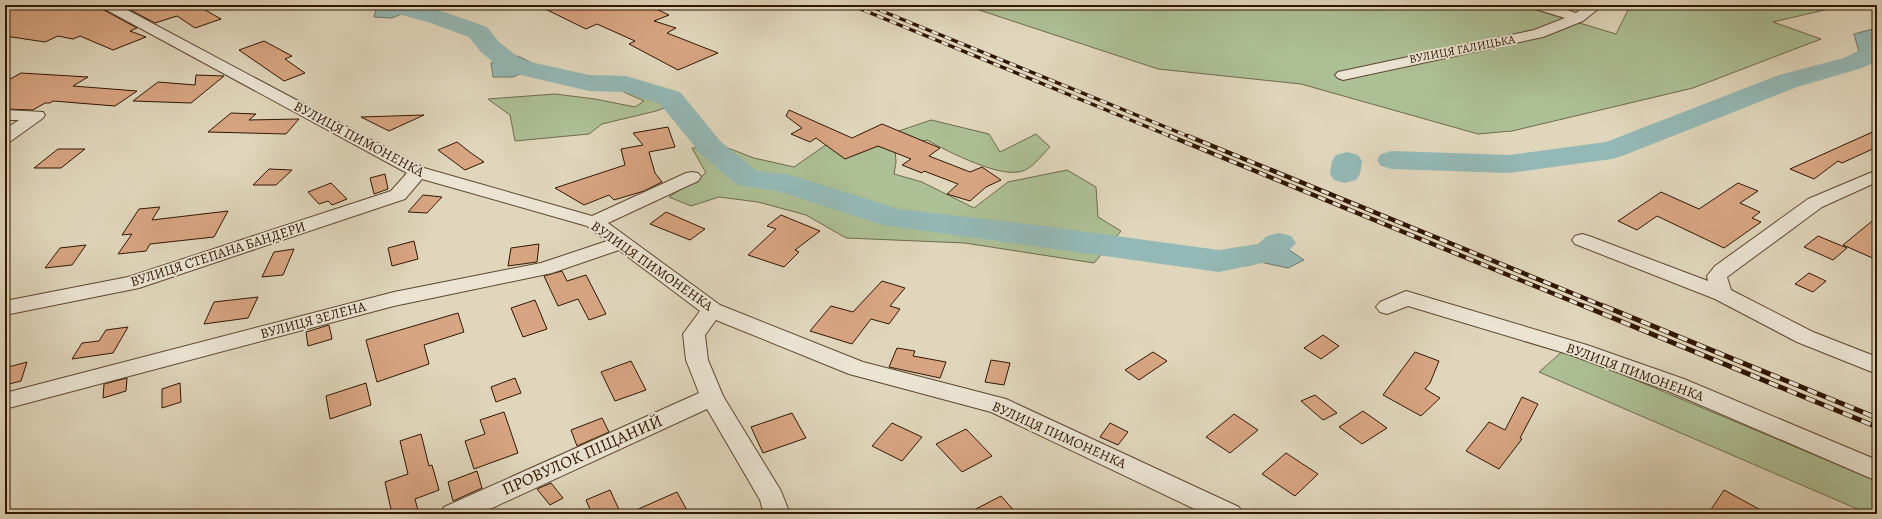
<svg xmlns="http://www.w3.org/2000/svg" width="1882" height="519" font-family="Alegreya,serif">
	<style>
		.green { fill: #adbf95; stroke: #6e6a4c }
		.water { fill: #94b8b5; stroke: #6c776d }
		.lines { fill: none; stroke-linecap: round; stroke-linejoin: round }
		.river { fill: #94b8b5; fill-rule: evenodd }
		.building { fill: #d8a582; stroke: #301602 }
		.street-casing { stroke: #5c4630; stroke-width: 2 }
		.street { fill: #ebe4d3; fill-rule: evenodd }
		.rail-far2-casing { stroke: #301602; stroke-width: 3.5 }
		.rail-far1-casing { stroke: #301602; stroke-width: 4.5 }
		.rail-casing { stroke: #301602; stroke-width: 5 }
		.rail-far2 { stroke: #ebe4d3; stroke-width: 2.5; stroke-dasharray: 7; stroke-linecap: butt }
		.rail-far1 { stroke: #ebe4d3; stroke-width: 3; stroke-dasharray: 8; stroke-linecap: butt }
		.rail { stroke: #ebe4d3; stroke-width: 3.5; stroke-dasharray: 10; stroke-linecap: butt }
		.labels { text-anchor: middle; dominant-baseline: central; stroke-width: 3.5; stroke-linejoin: round; paint-order: stroke }
		.far-street-label { font-size: 12px; fill: #301602; stroke: #ebe4d3 }
		.street-label { font-size: 14px; fill: #301602; stroke: #ebe4d3 }
		.near-street-label { font-size: 17px; fill: #301602; stroke: #ebe4d3 }
	</style>
	<rect width="100%" height="100%" fill="#e0d6bc"/>
	<filter id="stains"><feTurbulence type="fractalNoise" baseFrequency=".005" numOctaves="4"/><feColorMatrix values="0 0 0 0 .2 0 0 0 0 .09 0 0 0 0 .02 0 0 0 .5 -.17"/></filter>
	<radialGradient id="worn" r=".72"><stop offset=".6" stop-color="#630" stop-opacity="0"/><stop offset="1" stop-color="#630" stop-opacity=".3"/></radialGradient>
	<path class="green" d="M964,5H1520L1616,34L1628,10L1635,5H1846L1773,22L1821,39L1693,88L1512,131L1478,134L1301,84L1158,69Z
		M641,83L684,101L656,111L602,124L589,134L515,141L510,115L488,99L555,94L595,99L635,107L644,101L613,87Z
		M931,120L989,134L1000,152L1036,134L1050,147C1044,153 1033,167 1025,170C1004,181 947,151 927,140L895,149L896,162L894,174L922,182L974,208L1008,182L1067,170L1096,187L1098,217L1121,231L1094,263L965,243L846,238L806,215L758,202L719,197L691,206L669,197L706,173L692,148L720,145L754,158L794,167L830,142L890,134Z
		M1564,350L1877,481V514H1869L1539,372Z"/>
	<path class="water" d="M388,5H418L419,6L392,18L374,17L376,9Z
		M1877,28V53L1859,52L1854,34Z
		M518,56L538,66L513,77H493L491,63Z
		M1279,243L1304,260L1288,268L1260,262L1247,266L1234,258L1245,250Z"/>
	<g class="lines">
		<path class="river" d="M379,5H418L444,12L487,27L499,42L522,60L589,75L626,76L680,92L721,142L757,171L791,175L898,209L1028,224L1219,250L1258,244L1267,236L1279,233L1291,236L1296,243L1281,259L1219,272L883,225L777,191L737,185L701,154L660,104L624,92L589,91L504,71L481,52L469,37L428,22L383,10Z
			M1877,43V61L1862,68L1797,87L1622,156L1612,159L1509,173L1392,169L1381,166L1377,160L1381,154L1392,151L1509,155L1606,142L1779,75L1844,58L1868,46Z
			M1347,152L1358,155L1362,161L1360,174L1356,180L1345,183L1334,180L1330,174L1332,161L1336,155Z"/>
	</g>
	<path class="building" d="M5,5H100L102,9L137,28L130,31L146,37L113,50L80,36L73,39L58,36L45,42L5,36Z
		M121,5H200V7L221,19L195,28L177,16L155,23Z
		M537,5H648L669,15L654,21L676,28L667,33L718,53L678,70L629,44L635,41L597,24L586,29Z
		M264,41L292,56L285,59L305,73L284,81L239,50Z
		M21,73L88,77L73,86L137,91L115,106L53,101L50,103H45L33,110L5,109V82Z
		M196,75L224,76L191,103L133,101L158,82L195,85Z
		M789,110L852,138L882,124L940,148L929,156L970,172L982,167L1001,180L986,187L970,201L947,194L958,184L924,171L922,173L902,165L911,159L878,146L845,159L816,138L810,142L791,134L802,128L786,116Z
		M231,113L256,114L249,120L299,119L286,134L208,132Z
		M424,115L389,131L361,117Z
		M668,127L675,147L649,152L655,173L662,182L644,191L614,200L609,195L584,205L555,188L625,165L621,149L643,145L633,133Z
		M1877,130V147L1842,163L1838,161L1814,179L1790,169Z
		M457,142L471,153L484,162L465,170L438,150Z
		M58,149H85L61,168H34Z
		M269,169L292,170L276,185H253Z
		M385,174L388,189L374,194L370,178Z
		M331,183L347,199L332,205L328,201L319,204L308,192Z
		M1738,183L1758,191L1740,203L1760,212L1752,218L1761,222L1724,248L1657,216L1637,230L1618,221L1661,192L1699,209Z
		M423,195L442,197L427,213L408,212Z
		M160,207L152,220L228,211L214,237L150,244L146,251L118,254L132,234L122,235L139,209Z
		M666,212L705,229L690,240L650,224Z
		M781,215L820,231L795,250L799,252L784,267L748,255L776,229L767,226Z
		M1877,217V260L1843,245Z
		M1818,236L1847,248L1833,260L1804,247Z
		M414,241L418,259L392,266L388,248Z
		M539,244L537,262L508,266L511,248Z
		M86,245L72,265L45,268L60,248Z
		M294,249L283,275L262,277L274,252Z
		M562,271L567,281L586,275L606,314L589,320L578,299L558,306L544,276Z
		M1809,273L1826,281L1813,292L1795,284Z
		M882,281L905,288L890,306L900,309L889,324L871,319L852,344L810,331L831,306L853,312Z
		M258,297L248,318L204,324L214,302Z
		M535,300L547,329L523,337L511,308Z
		M458,313L464,332L424,345L429,364L377,382L366,340Z
		M329,325L332,339L308,346L306,332Z
		M128,327L113,353L72,359L82,343L99,341L106,330Z
		M1323,335L1339,346L1321,359L1304,348Z
		M897,348L915,351L913,356L946,362L940,378L889,367Z
		M1153,352L1167,361L1139,380L1125,370Z
		M1415,352L1439,361L1430,383L1425,389L1440,398L1421,416L1383,395Z
		M991,360L1010,363L1004,385L985,382Z
		M631,361L646,390L615,401L601,372Z
		M27,362L21,381L5,385V368Z
		M127,378L126,391L103,398L104,384Z
		M515,378L521,393L496,402L491,387Z
		M180,383L181,402L162,408V389Z
		M366,383L371,405L330,419L326,396Z
		M1315,395L1337,413L1323,420L1301,401Z
		M1522,397L1538,404L1520,438L1522,439L1499,469L1466,451L1489,422L1505,430Z
		M1363,411L1387,428L1362,444L1339,427Z
		M504,412L518,453L474,469L465,441L485,434L480,420Z
		M792,413L806,438L763,453L751,427Z
		M1234,414L1258,430L1230,453L1206,437Z
		M602,418L609,432L577,446L571,430Z
		M892,423L922,437L902,461L872,446Z
		M1110,423L1128,432L1118,445L1100,437Z
		M966,429L992,456L962,472L936,444Z
		M421,434L429,466L432,465L439,490L415,499L419,514H392L385,482L408,474L400,441Z
		M1286,453L1318,474L1295,496L1262,474Z
		M477,471L482,488L453,501L448,482Z
		M551,483L563,498L550,505L537,489Z
		M610,490L621,514H592L586,500Z
		M1724,490L1768,514H1708Z
		M677,492L689,514H627Z
		M1001,496L1017,514H966Z"/>
	<g class="lines">
		<g class="street-casing">
			<path id="street" d="M101,5H118L424,168L592,216L686,173L692,172L698,173L701,177L698,181L608,223L720,305L863,362L1006,399L1239,507L1243,514H1205L991,412L849,374L716,320L705,335L708,360L723,396L781,491L790,514H764L760,500L707,409L479,514H440L444,507L699,393L686,360L683,334L700,311L619,250L552,273L394,306L5,409V393L394,292L541,263L607,241L587,226L422,179L405,199L139,288L5,315V301L128,277L391,191L407,173L103,8Z
				M1530,5H1551L1576,13L1587,5H1603L1583,21L1543,37L1343,80L1338,78L1335,75L1338,72L1534,30L1565,18L1532,8Z
				M5,110L43,112L45,115L43,118L11,141L5,142V129L19,120H5Z
				M1877,170V182L1822,207L1727,277L1731,290L1813,332L1877,357V374L1797,342L1715,299L1575,244L1572,240L1575,236L1582,234L1589,236L1708,281L1707,276L1715,266L1808,199Z
				M1406,291L1587,345L1684,379L1877,460V481L1668,391L1571,355L1408,306L1387,314L1380,312L1376,307L1380,302Z"/>
		</g>
		<use href="#street" class="street"/>
		<g class="rail-far2-casing">
			<path id="rail-far2" d="M851,5L1172,137
				M867,5L1190,137"/>
		</g>
		<g class="rail-far1-casing">
			<path id="rail-far1" d="M1170,136L1586,307
				M1188,136L1606,307"/>
		</g>
		<g class="rail-casing">
			<path id="rail" d="M1584,306L1877,427
				M1604,306L1877,418"/>
		</g>
		<use href="#rail-far2" class="rail-far2"/>
		<use href="#rail-far1" class="rail-far1"/>
		<use href="#rail" class="rail"/>
	</g>
	<g class="labels">
		<g class="far-street-label">
			<text transform="translate(1462 49) rotate(-11)">ВУЛИЦЯ ГАЛИЦЬКА</text>
		</g>
		<g class="street-label">
			<text transform="translate(359 139) rotate(28)">ВУЛИЦЯ ПИМОНЕНКА</text>
			<text transform="translate(218 254) rotate(-18)">ВУЛИЦЯ СТЕПАНА БАНДЕРИ</text>
			<text transform="translate(652 266) rotate(35)">ВУЛИЦЯ ПИМОНЕНКА</text>
			<text transform="translate(313 320) rotate(-15)">ВУЛИЦЯ ЗЕЛЕНА</text>
			<text transform="translate(1635 372) rotate(20)">ВУЛИЦЯ ПИМОНЕНКА</text>
			<text transform="translate(1059 435) rotate(24)">ВУЛИЦЯ ПИМОНЕНКА</text>
		</g>
		<g class="near-street-label">
			<text transform="translate(582 455) rotate(-24)">ПРОВУЛОК ПІЩАНИЙ</text>
		</g>
	</g>
	<rect width="1882" height="519" fill="none" stroke="#e0d6bc" stroke-width="20"/>
	<rect x="6" y="6" width="1870" height="507" fill="none" stroke="#301602" stroke-width="2"/>
	<rect x="10" y="10" width="1862" height="499" fill="none" stroke="#301602"/>
	<rect width="100%" height="100%" filter="url(#stains)"/>
	<rect width="100%" height="100%" fill="url(#worn)"/>
</svg>
